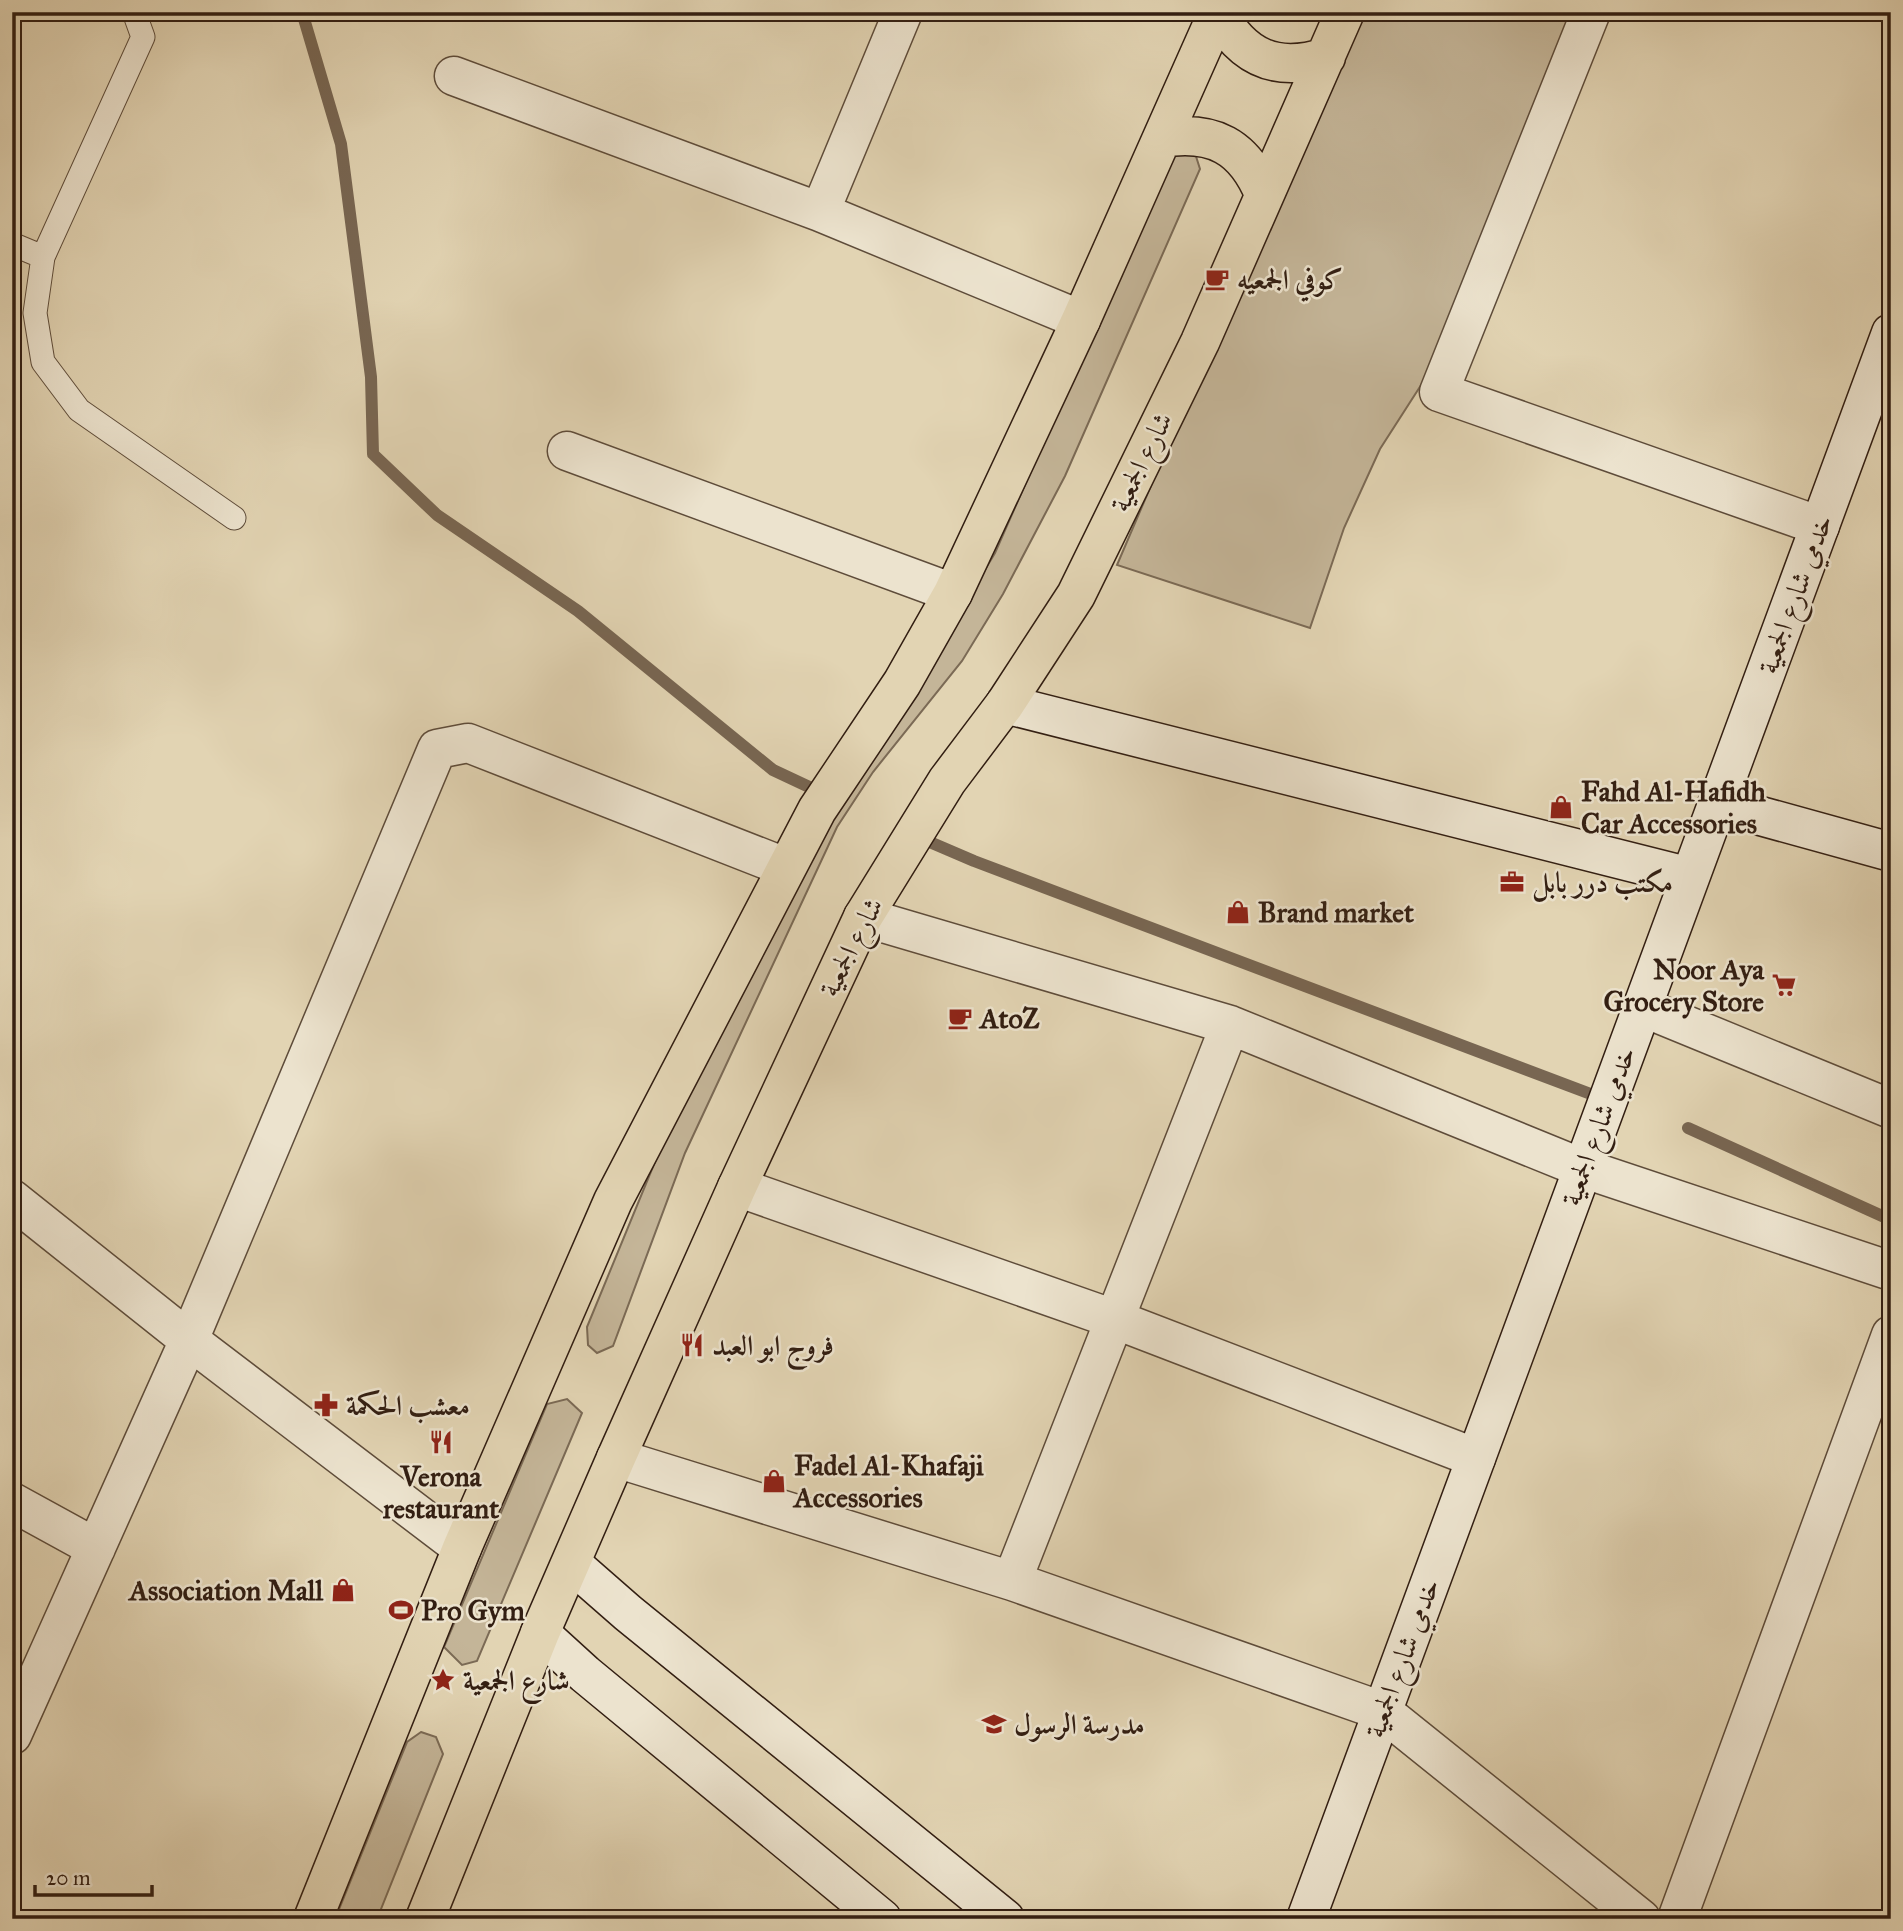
<svg xmlns="http://www.w3.org/2000/svg" width="1903" height="1931" font-family="'IM FELL Great Primer',Amiri,serif">
	<style>
		.park { fill: #c4b598; stroke: #7b6a55; stroke-width: 2 }
		.lines { fill: none; stroke-linecap: round; stroke-linejoin: round }
		.stream { stroke: #786652; stroke-width: 12 }
		.lane-casing { stroke: #5e4c3a; stroke-width: 25 }
		.street-casing { stroke: #5e4c3a; stroke-width: 41 }
		.secondary-casing { stroke: #321e12; stroke-width: 41 }
		.primary-casing { stroke: #321e12; stroke-width: 41 }
		.lane { stroke: #ece3ce; stroke-width: 23 }
		.street { stroke: #ece3ce; stroke-width: 38 }
		.secondary { stroke: #ece3ce; stroke-width: 38 }
		.primary { stroke: #e2d4b3; stroke-width: 38 }
		.labels { text-anchor: middle; dominant-baseline: central; stroke-width: 5; stroke-linejoin: round; paint-order: stroke }
		.poi-label { font-size: 28px; font-weight: bold; fill: #321e12; stroke: #ece3ce; text-anchor: start }
		.street-label { font-size: 28px; fill: #321e12; stroke: #ece3ce }
	</style>
	<rect width="100%" height="100%" fill="#e2d4b3"/>
	<filter id="stains"><feTurbulence type="fractalNoise" baseFrequency=".00286" numOctaves="4"/><feColorMatrix values="0 0 0 0 .2 0 0 0 0 .09 0 0 0 0 .02 0 0 0 .5 -.17"/></filter>
	<radialGradient id="worn" r=".72"><stop offset=".6" stop-color="#630" stop-opacity="0"/><stop offset="1" stop-color="#630" stop-opacity=".3"/></radialGradient>
	<path class="park" d="M1354,12H1591L1432,368L1380,449L1344,528L1310,628L1117,565Z
		M1174,146L1194,150L1200,169L1065,476L1003,594L962,661L873,772L837,827L685,1153L613,1346L597,1353L588,1345L587,1327L678,1106L778,892L953,623L995,553Z
		M567,1399L582,1413L477,1661L462,1665L444,1647L547,1404Z
		M421,1732L436,1737L443,1754L377,1919H335L407,1742Z"/>
	<g class="lines">
		<path class="stream" d="M302,12L341,144L371,377L373,454L437,515L578,611L773,770L822,793
			M918,837L974,861L1596,1096
			M1688,1128L1891,1220"/>
		<g class="lane-casing">
			<path id="lane" d="M134,12L143,37L43,257L35,313L43,362L79,410L234,518
				M12,244L43,257"/>
		</g>
		<g class="street-casing">
			<path id="street" d="M1591,12L1439,392L1820,526
				M454,76L820,212L1081,320
				M820,212L903,12
				M567,451L953,593
				M863,917L1230,1025L1582,1168L1891,1271
				M1642,1007L1891,1109
				M737,1187L1114,1319L1476,1458
				M12,1199L189,1340L462,1548
				M616,1458L1012,1581L1382,1711L1641,1919
				M12,1502L96,1548
				M1012,1581L1230,1025
				M12,1735L189,1340L437,749L468,743L785,867
				M1677,1919L1891,1335"/>
		</g>
		<g class="secondary-casing">
			<path id="secondary" d="M1005,704L1690,877
				M1717,804L1891,852
				M572,1564L628,1613L1005,1919
				M540,1633L585,1674L882,1919
				M1306,1919L1891,333"/>
		</g>
		<g class="primary-casing">
			<path id="primary" d="M1218,13C1243,58 1276,73 1326,57
				M1162,138C1213,130 1244,146 1264,194
				M313,1919L462,1548L613,1201L817,810L902,683L953,593L1081,320L1218,12
				M425,1919L540,1633L616,1458L737,1187L863,917L947,781L1005,704L1076,595L1200,342L1345,12"/>
		</g>
		<use href="#lane" class="lane"/>
		<use href="#street" class="street"/>
		<use href="#secondary" class="secondary"/>
		<use href="#primary" class="primary"/>
	</g>
	<defs>
		<g id="cafe-bare" transform="scale(1.89)"><path d="M-5.5-4.5H6V0H3Q3 3.5 0 3.5H-2.5Q-5.5 3.5-5.5 0ZM3-3.2v2h1.7v-2ZM-6 4.5H4V6H-6Z" fill="#8f2418" stroke="#ece3ce" stroke-width="2.5" paint-order="stroke"/></g>
		<g id="shop-bare" transform="scale(1.89)"><path d="M-5-2.5h2.3a2.7 3.5 0 0 1 5.4 0H5L5.5 6h-11ZM-1.5-2.5h3a1.5 2.3 0 0 0-3 0Z" fill="#8f2418" stroke="#ece3ce" stroke-width="2.5" paint-order="stroke"/></g>
		<g id="office-bare" transform="scale(1.89)"><path d="M-6-3h4V-5.5h4V-3h4V5H-6ZM-1-4.5V-3h2v-1.5ZM-6 0V1H6V0Z" fill="#8f2418" stroke="#ece3ce" stroke-width="2.5" paint-order="stroke"/></g>
		<g id="supermarket-bare" transform="scale(1.89)"><path d="M-6-5.5h2.5l.6 2H6L4.5 2H-2.5L-4.4-4H-6ZM-1.5 3.2a1.3 1.3 0 1 0 .1 0ZM3 3.2a1.3 1.3 0 1 0 .1 0Z" fill="#8f2418" stroke="#ece3ce" stroke-width="2.5" paint-order="stroke"/></g>
		<g id="restaurant-bare" transform="scale(1.89)"><path d="M-5-6h1v4h1v-4h1v4h1v-4h1v5L-1.5 .5V6h-2V.5L-5-1ZM5-6V6H3V1.5H1.5Q1.5-4 5-6Z" fill="#8f2418" stroke="#ece3ce" stroke-width="2.5" paint-order="stroke"/></g>
		<g id="pharmacy-bare" transform="scale(1.89)"><path d="M-2-6h4v4h4v4h-4v4h-4v-4h-4v-4h4Z" fill="#8f2418" stroke="#ece3ce" stroke-width="2.5" paint-order="stroke"/></g>
		<g id="stadium-bare" transform="scale(1.89)"><path d="M0-5a6.5 5 0 1 0 0 10a6.5 5 0 1 0 0-10ZM-3.5-1.8h7v3.6h-7Z" fill="#8f2418" stroke="#ece3ce" stroke-width="2.5" paint-order="stroke"/></g>
		<g id="sight-bare" transform="scale(1.89)"><path d="M0-6L1.8-2.2L6-1.7L2.9 1.2L3.7 5.4L0 3.3L-3.7 5.4L-2.9 1.2L-6-1.7L-1.8-2.2Z" fill="#8f2418" stroke="#ece3ce" stroke-width="2.5" paint-order="stroke"/></g>
		<g id="school-bare" transform="scale(1.89)"><path d="M0-5L7-2L0 1L-7-2ZM-4 1L0 2.5L4 1V4Q0 6-4 4Z" fill="#8f2418" stroke="#ece3ce" stroke-width="2.5" paint-order="stroke"/></g>
	</defs>
	<g fill-rule="evenodd">
		<use href="#cafe-bare" x="1217" y="279"/>
		<use href="#shop-bare" x="1561" y="807"/>
		<use href="#office-bare" x="1512" y="882"/>
		<use href="#shop-bare" x="1238" y="912"/>
		<use href="#supermarket-bare" x="1784" y="985"/>
		<use href="#cafe-bare" x="960" y="1018"/>
		<use href="#restaurant-bare" x="692" y="1345"/>
		<use href="#pharmacy-bare" x="326" y="1405"/>
		<use href="#restaurant-bare" x="441" y="1442"/>
		<use href="#shop-bare" x="774" y="1481"/>
		<use href="#shop-bare" x="343" y="1590"/>
		<use href="#stadium-bare" x="401" y="1610"/>
		<use href="#sight-bare" x="443" y="1680"/>
		<use href="#school-bare" x="994" y="1724"/>
	</g>
	<g class="labels">
		<g class="poi-label">
			<text x="1237" y="279">كوفي الجمعيه</text>
			<text x="1581" y="791">Fahd Al-Hafidh<tspan x="1581" dy="32">Car Accessories</tspan></text>
			<text x="1532" y="882">مكتب درر بابل</text>
			<text x="1258" y="912">Brand market</text>
			<text x="1764" y="969" text-anchor="end">Noor Aya<tspan x="1764" dy="32">Grocery Store</tspan></text>
			<text x="980" y="1018">AtoZ</text>
			<text x="712" y="1345">فروج ابو العبد</text>
			<text x="346" y="1405">معشب الحكمة</text>
			<text x="794" y="1465">Fadel Al-Khafaji<tspan x="794" dy="32">Accessories</tspan></text>
			<text x="441" y="1476" text-anchor="middle">Verona<tspan x="441" dy="32">restaurant</tspan></text>
			<text x="323" y="1590" text-anchor="end">Association Mall</text>
			<text x="421" y="1610">Pro Gym</text>
			<text x="463" y="1680">شارع الجمعية</text>
			<text x="1014" y="1724">مدرسة الرسول</text>
		</g>
		<g class="street-label">
			<text transform="translate(1141 462) rotate(-64)">شارع الجمعية</text>
			<text transform="translate(1795 594) rotate(-70)">خدمي شارع الجمعية</text>
			<text transform="translate(851 947) rotate(-63)">شارع الجمعية</text>
			<text transform="translate(1598 1126) rotate(-70)">خدمي شارع الجمعية</text>
			<text transform="translate(1402 1658) rotate(-70)">خدمي شارع الجمعية</text>
		</g>
	</g>
	<rect width="1903" height="1931" fill="none" stroke="#e2d4b3" stroke-width="42"/>
	<rect x="14" y="14" width="1875" height="1903" fill="none" stroke="#321e12" stroke-width="3.5"/>
	<rect x="21" y="21" width="1861" height="1889" fill="none" stroke="#321e12" stroke-width="2"/>
	<path d="M35 1885v10h117v-10" fill="none" stroke="#321e12" stroke-width="3.5"/>
	<text x="46" y="1885" font-size="21" fill="#321e12" stroke="#ece3ce" stroke-width="5" paint-order="stroke">20 m</text>
	<rect width="100%" height="100%" filter="url(#stains)"/>
	<rect width="100%" height="100%" fill="url(#worn)"/>
</svg>
